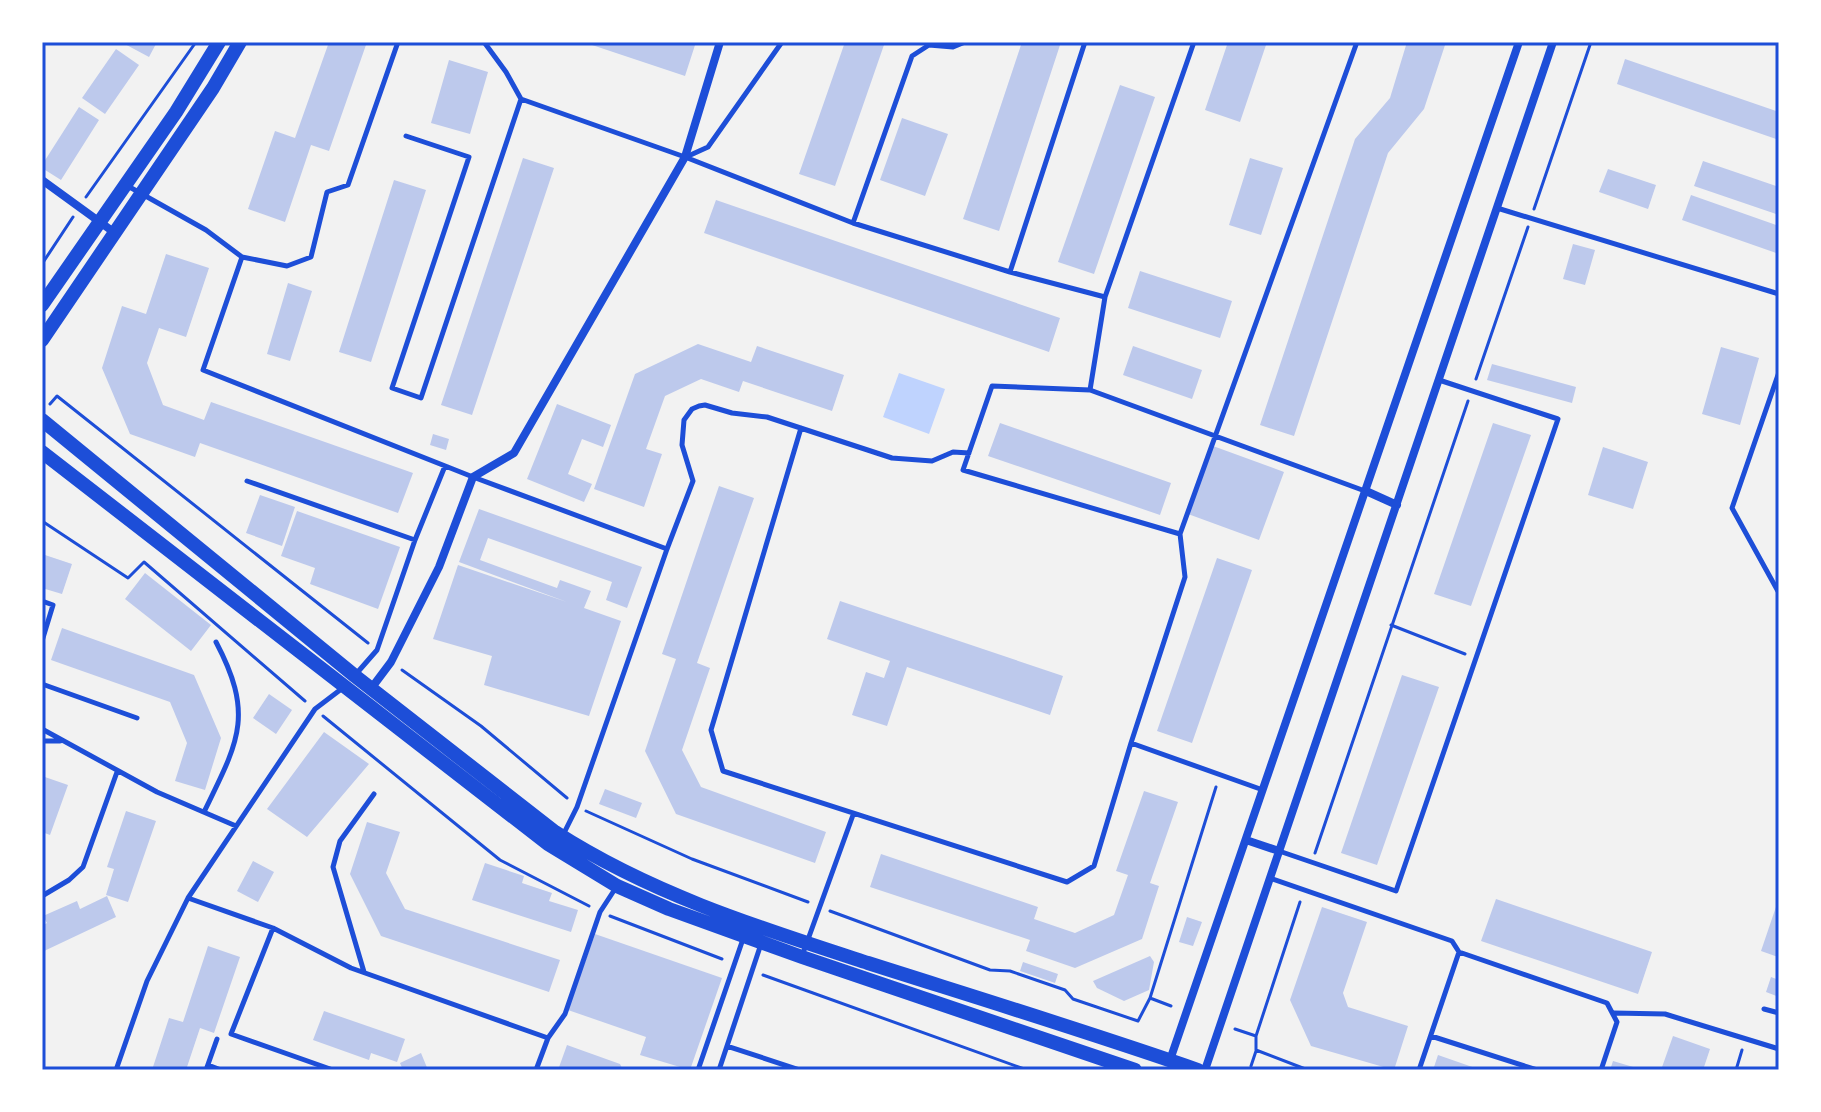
<svg xmlns="http://www.w3.org/2000/svg" width="1821" height="1112" font-family="'Fira Sans Condensed',sans-serif">
	<style>
		.water { fill: #bfd3fe }
		.building { fill: #bdc9ec }
		.lines { fill: none; stroke-linecap: round; stroke-linejoin: round }
		.path { stroke: #1d4ed8; stroke-width: 3 }
		.service { stroke: #1d4ed8; stroke-width: 5 }
		.minor { stroke: #1d4ed8; stroke-width: 8 }
		.secondary { stroke: #1d4ed8; stroke-width: 14 }
		.neatline { fill: none; stroke: #1d4ed8; stroke-width: 3 }
	</style>
	<rect width="100%" height="100%" fill="#f2f2f2"/>
	<path class="water" d="M899,373L945,389L929,434L883,417Z"/>
	<path class="building" d="M121,42H157L149,57Z
		M329,42H367L329,151L311,145L285,222L248,209L275,131L295,138Z
		M583,42H696L685,76Z
		M845,42H885L835,186L799,174Z
		M1022,42H1061L999,231L963,219Z
		M1228,42H1267L1240,122L1205,110Z
		M1407,42H1446L1424,109L1388,153L1294,436L1260,425L1355,139L1390,98Z
		M116,49L139,65L105,114L82,98Z
		M1625,59L1779,112V140L1617,84Z
		M449,60L488,72L470,134L431,123Z
		M1120,85L1155,97L1094,274L1058,262Z
		M79,107L99,120L61,180L42,168V165Z
		M902,118L948,134L925,196L880,180Z
		M523,158L554,168L472,415L441,405Z
		M1250,158L1283,168L1261,235L1229,225Z
		M1703,161L1779,187V215L1694,186Z
		M1608,169L1656,185L1648,209L1599,192Z
		M394,180L426,190L371,362L339,352Z
		M1691,195L1779,226V254L1682,220Z
		M716,200L1060,318L1049,352L704,233Z
		M1573,244L1595,250L1585,285L1563,279Z
		M166,254L209,268L186,337L159,328L147,363L163,405L204,420L211,402L413,473L398,513L200,443L195,457L130,434L102,368L122,306L146,314Z
		M1140,271L1232,301L1220,338L1128,308Z
		M288,283L312,291L290,361L267,354Z
		M698,344L751,362L757,346L844,375L832,411L743,381L739,392L701,379L665,396L646,449L662,454L644,507L594,489L635,374Z
		M1133,346L1202,370L1192,399L1123,375Z
		M1721,347L1759,358L1740,425L1702,414Z
		M1492,364L1576,387L1572,403L1487,380Z
		M557,404L611,425L603,447L582,439L568,474L592,484L584,502L527,479Z
		M1000,423L1171,483L1160,515L988,456Z
		M1493,423L1531,435L1471,606L1434,594Z
		M433,434L449,439L446,450L430,445Z
		M1213,446L1284,472L1259,540L1188,514Z
		M1603,447L1648,462L1633,509L1588,495Z
		M719,486L754,498L697,663L710,668L682,750L701,787L826,832L815,863L676,814L645,751L676,659L662,654Z
		M260,495L295,507L282,546L246,533Z
		M479,509L642,567L627,608L606,600L612,582L488,538L480,560L557,588L560,580L591,591L584,608L621,621L589,716L484,685L492,656L433,639L458,565L567,602L459,562Z
		M297,511L400,547L378,609L310,584L315,568L281,556Z
		M42,554L72,564L62,594L42,588Z
		M1217,558L1252,570L1192,743L1157,731Z
		M145,573L211,625L191,651L125,599Z
		M840,601L1063,676L1050,715L907,667L887,726L852,715L866,672L884,678L890,661L827,639Z
		M62,628L194,675L221,738L205,790L175,781L187,743L170,702L51,660Z
		M1402,675L1439,687L1377,865L1341,853Z
		M269,694L292,710L276,734L253,718Z
		M324,732L369,764L307,837L267,809Z
		M42,776L68,785L50,835L42,832Z
		M605,789L642,803L636,818L599,804Z
		M1144,791L1178,802L1150,883L1159,886L1142,939L1075,968L1026,951L1030,940L870,887L881,854L1038,907L1034,919L1075,933L1114,915L1128,875L1116,871Z
		M126,811L156,821L128,902L106,895L114,869L107,867Z
		M367,822L400,832L386,873L405,909L560,960L549,992L381,936L350,874Z
		M253,861L274,872L258,902L237,891Z
		M485,863L524,876L522,883L552,893L549,901L578,910L571,932L472,900Z
		M107,896L116,917L42,952V926L47,923L43,916L77,901L80,909Z
		M1779,898V953L1778,957L1761,951Z
		M1496,899L1652,952L1638,994L1481,941Z
		M1322,907L1367,922L1343,993L1348,1007L1408,1026L1394,1070L1311,1046L1290,1000Z
		M1187,917L1202,922L1193,946L1179,942Z
		M595,934L722,978L690,1070L640,1055L646,1037L568,1010Z
		M208,946L240,957L214,1033L200,1028L186,1070H152L169,1018L183,1022Z
		M1150,956L1154,962L1149,990L1124,1001L1097,988L1093,981Z
		M1023,962L1058,974L1055,983L1020,971Z
		M1771,977L1779,980V997L1766,992Z
		M324,1011L405,1039L397,1062L371,1053L369,1060L313,1040Z
		M1673,1036L1710,1049L1703,1070H1661Z
		M567,1045L620,1064L623,1070H558Z
		M421,1053L428,1070H403L400,1063Z
		M1438,1055L1481,1070H1433Z
		M1613,1061L1640,1069V1070H1610Z"/>
	<g class="lines">
		<path class="path" d="M86,197L196,42
			M1534,209L1591,42
			M42,264L73,217
			M1476,379L1528,227
			M50,404L57,396L368,643
			M42,521L128,578L144,562L305,701
			M1391,625L1465,654
			M402,670L481,726L567,798
			M323,716L500,860L589,906
			M586,811L692,859L808,902
			M1315,853L1468,401
			M1300,902L1256,1036V1050L1308,1070
			M830,911L990,970L1010,971L1065,990L1073,999L1138,1021L1150,998L1216,787
			M610,916L722,959
			M763,975L1027,1070
			M1150,998L1171,1006
			M1235,1029L1256,1036
			M1251,1066L1256,1051
			M1736,1070L1742,1050"/>
		<path class="service" d="M484,42L506,72L521,99
			M406,136L469,157L392,388L421,398L521,99L685,157L853,223L1010,272L1105,297L1090,390L1365,491
			M686,157L708,147L782,42
			M126,185L206,230L242,257L287,266L311,257L327,192L348,185L398,42
			M1497,208L1779,294
			M853,223L912,56L929,45L953,47L965,42
			M242,257L203,370L473,477L667,549L693,481L682,445L684,420L692,409L699,406L705,405L732,413L767,417L892,458L932,461L953,452L969,453
			M1010,272L1085,42
			M1105,297L1194,42
			M1779,372L1732,508L1779,593
			M801,428L711,730L723,771L1067,882L1094,866L1131,743L1185,577L1180,534L963,470L992,386L1090,390
			M247,481L415,540
			M1180,534L1357,42
			M42,601L53,605L42,641
			M356,674L377,650L415,540L445,466
			M42,684L137,718
			M42,729L157,792L236,826
			M42,741H60
			M1131,743L1263,790
			M204,812C238,742 255,716 216,642
			M564,833L577,807L667,549
			M1279,851L1396,891L1558,419L1439,380
			M1270,878L1452,941L1459,952L1607,1003L1617,1022L1601,1070
			M42,896L69,880L83,867L117,772
			M188,898L273,928L351,968L548,1038
			M273,928L231,1034L333,1070
			M802,956L853,815
			M364,972L333,867L340,841L374,794
			M1764,1009L1779,1013
			M1614,1013L1665,1014L1779,1049
			M1431,1036L1537,1070
			M727,1046L800,1070
			M208,1065L221,1070
			M116,1070L147,981L188,898L315,709L344,687
			M206,1070L217,1039
			M536,1070L548,1038L565,1014L600,912L615,889
			M698,1070L743,939
			M719,1070L761,944
			M1419,1070L1459,952"/>
		<path class="minor" d="M42,180L115,233
			M1366,491L1397,505
			M370,690L391,662L439,567L473,477L514,453L685,157L720,42
			M1246,840L1279,851
			M1170,1060L1519,42
			M1205,1070L1553,42"/>
		<path class="secondary" d="M42,305L176,112L219,42
			M42,340L213,88L240,42
			M42,420L355,676L555,832C651,894 760,928 868,963C978,998 1089,1032 1198,1070
			M42,452L548,844L617,886L669,909L802,957L1135,1070"/>
	</g>
	<rect width="1821" height="1112" fill="none" stroke="#ffffff" stroke-width="88"/>
	<rect x="44" y="44" width="1733" height="1024" class="neatline"/>
</svg>
